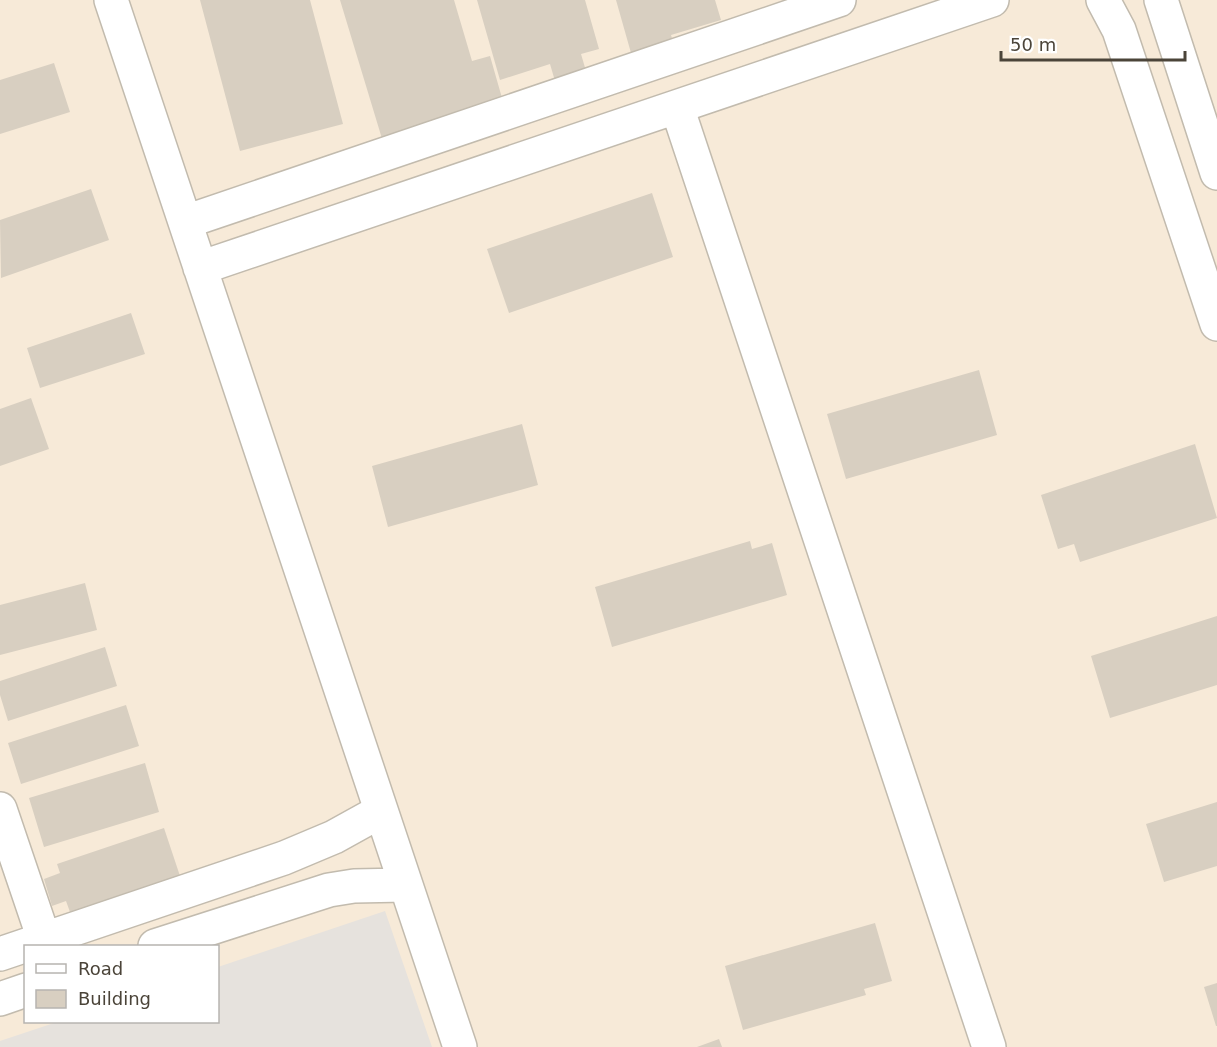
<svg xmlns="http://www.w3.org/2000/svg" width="1217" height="1047" font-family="'DejaVu Sans',sans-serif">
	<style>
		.commercial { fill: #f7ead8; fill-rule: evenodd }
		.industrial { fill: #e6e2dd }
		.building { fill: #d8cfc1 }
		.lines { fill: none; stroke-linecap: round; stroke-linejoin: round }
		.minor-casing { stroke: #c2bbae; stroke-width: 36 }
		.minor { stroke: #fff; stroke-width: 33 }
	</style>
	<rect width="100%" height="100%" fill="#f6f3ec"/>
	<path class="commercial" d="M0,0H1217V1047H0ZM26,946H218V1022H26Z"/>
	<path class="industrial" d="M385,911L432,1047H0V1041L57,1022H218V967Z"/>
	<path class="building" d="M200,0H310L343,124L240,151Z
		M340,0H454L472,61L490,56L504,105L383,142Z
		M477,0H585L599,49L581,54L586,71L555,81L550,64L500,80Z
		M616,0H715L721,20L671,35L675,48L633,60Z
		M54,63L70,112L0,134V80Z
		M91,189L109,240L1,278L0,220Z
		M652,193L673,257L509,313L487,249Z
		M131,313L145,354L40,388L27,348Z
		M979,370L997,435L846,479L827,414Z
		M31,398L49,449L0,466V409Z
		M522,424L538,485L388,527L372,466Z
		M1195,444L1217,518L1080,562L1074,544L1058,549L1041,495Z
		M750,541L752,549L772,543L787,595L612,647L595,587Z
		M85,583L97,630L0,655V605Z
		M1217,616V685L1110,718L1091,656Z
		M105,647L117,686L8,721L0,695V681Z
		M126,705L139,746L21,784L8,743Z
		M145,763L159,812L44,847L29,798Z
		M1217,802V866L1164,882L1146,824Z
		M164,828L180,876L70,912L66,901L52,906L44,879L60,873L57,864Z
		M875,923L892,981L864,989L866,995L743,1030L725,966Z
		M1217,983V1026H1216L1204,987Z
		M719,1039L722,1047H697Z"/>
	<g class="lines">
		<g class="minor-casing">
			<path id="minor" d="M111,0L460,1047
				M1103,0L1119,30L1217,324
				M1161,0L1217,173
				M677,107L989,1047
				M185,222L839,0
				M200,268L992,0
				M0,809L44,939
				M155,946L329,890L354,886L405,885
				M0,954L284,858L334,837L381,811
				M0,999L26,990"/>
		</g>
		<use href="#minor" class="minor"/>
	</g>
	<rect x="24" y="945" width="195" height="78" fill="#ffffff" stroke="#b7b4b0" stroke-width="1.5"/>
	<rect x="36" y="964" width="30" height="9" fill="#ffffff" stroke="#b7b4b0" stroke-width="1.5"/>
	<text x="78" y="975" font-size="18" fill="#4b4439">Road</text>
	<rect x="36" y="990" width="30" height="18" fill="#d8cfc1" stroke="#b7b4b0" stroke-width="1.5"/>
	<text x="78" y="1005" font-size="18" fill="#4b4439">Building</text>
	<path d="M1001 51v9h184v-9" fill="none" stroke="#4b4439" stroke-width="3"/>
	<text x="1010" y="51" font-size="18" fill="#4b4439" stroke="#ffffff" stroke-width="4.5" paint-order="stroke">50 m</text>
</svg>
